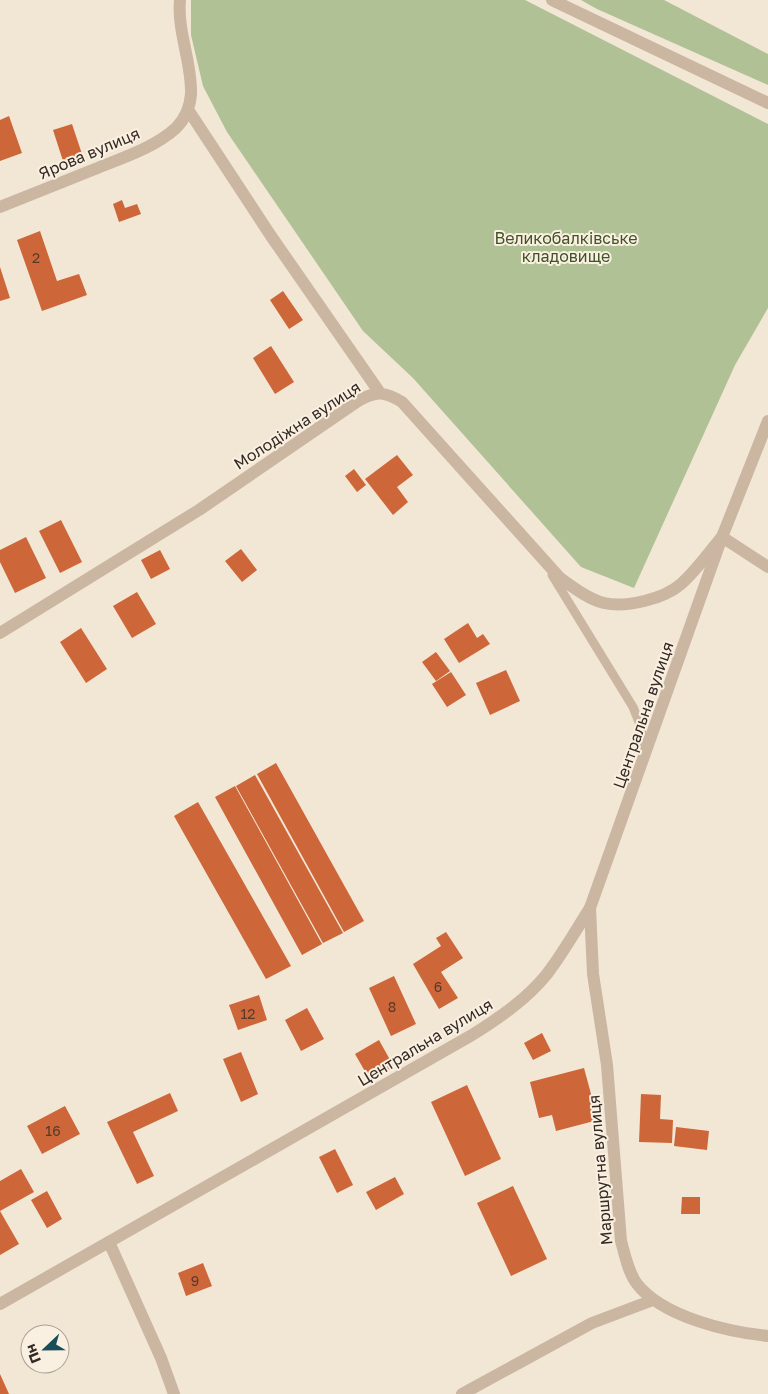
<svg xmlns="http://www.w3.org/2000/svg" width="768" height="1394" font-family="'Golos Text',sans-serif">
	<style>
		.green { fill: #afc195 }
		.building { fill: #cd6638 }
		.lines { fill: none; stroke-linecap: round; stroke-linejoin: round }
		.service { stroke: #cab6a1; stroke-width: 9 }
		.minor { stroke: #cab6a1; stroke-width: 12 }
		.tertiary { stroke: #cab6a1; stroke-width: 12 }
		.labels { text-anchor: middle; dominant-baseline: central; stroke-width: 4; stroke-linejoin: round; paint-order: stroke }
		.number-label { font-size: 14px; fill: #5a3929 }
		.street-label { font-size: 16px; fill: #342a24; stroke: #faf0e1 }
		.park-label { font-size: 16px; fill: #405327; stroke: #faf0e1 }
	</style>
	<rect width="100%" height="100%" fill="#f2e6d5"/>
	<path class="green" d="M191,0H525L768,124V308L735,365L634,588L581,567L413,378L363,331L227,132L203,86L191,35Z
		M581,0H664L768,54V85L597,9Z"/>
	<path class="building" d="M9,116L22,153L0,161V120Z
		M72,124L82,154L63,161L53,130Z
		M122,200L125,208L137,204L141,214L119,222L113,204Z
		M40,231L57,281L79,274L87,295L42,311L17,240Z
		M0,267L10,298L0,301Z
		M283,291L303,320L289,329L270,300Z
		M271,346L294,382L275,394L253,358Z
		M397,455L413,475L397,487L408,502L393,515L365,479Z
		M354,469L366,485L357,492L345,476Z
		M61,520L82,562L60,573L39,531Z
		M26,537L46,578L15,593L0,562V550Z
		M241,549L257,570L242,582L225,561Z
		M160,550L170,569L151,579L141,560Z
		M137,592L156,624L132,638L113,606Z
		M468,623L477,638L483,634L490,644L459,663L444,639Z
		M81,628L107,669L86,683L60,642Z
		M436,652L450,671L436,681L422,662Z
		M506,670L520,701L490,715L476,683Z
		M451,672L466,695L447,707L432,684Z
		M276,763L364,921L344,932L257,774Z
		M255,775L343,933L323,943L236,786Z
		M235,786L322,944L302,955L215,797Z
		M198,802L291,966L266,979L174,816Z
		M446,932L463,958L441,972L458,998L439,1009L413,964L441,946L436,938Z
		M394,976L416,1024L391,1036L369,988Z
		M259,995L267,1020L238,1030L229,1005Z
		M307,1008L324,1039L301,1051L285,1020Z
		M542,1033L551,1051L533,1060L524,1043Z
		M379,1040L394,1067L370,1080L355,1054Z
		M241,1052L258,1094L241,1102L223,1059Z
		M584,1068L598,1120L556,1131L552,1115L539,1118L530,1082Z
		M467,1085L501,1159L465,1176L431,1102Z
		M170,1093L178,1111L133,1132L154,1176L137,1184L107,1122Z
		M641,1094L661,1095L660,1119L673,1120L672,1143L639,1142Z
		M65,1106L80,1134L42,1154L27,1126Z
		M676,1127L709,1131L707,1150L674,1146Z
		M335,1149L353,1185L337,1193L319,1157Z
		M21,1169L34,1192L0,1211L19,1244L0,1255V1181Z
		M395,1177L404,1194L376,1210L366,1192Z
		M513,1186L547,1259L511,1276L477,1203Z
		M47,1191L62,1219L47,1228L31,1200Z
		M682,1197H700V1214H681Z
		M203,1263L212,1286L186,1296L178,1273Z
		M0,1374L9,1394H0Z"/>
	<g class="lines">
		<path class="service" d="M552,575L633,707L639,722L646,749"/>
		<path class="minor" d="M552,0L768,103
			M189,111L271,236L380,393
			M0,207C32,194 63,182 95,169C122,158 154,148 176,128C185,119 190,107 191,94C192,63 177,31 180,0
			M0,633L199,510L358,401C376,391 384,391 402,402L560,578C573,587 588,599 604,603C626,608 664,599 681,584C696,571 709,552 722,537L768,567
			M590,908L593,974L607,1065L621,1241C625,1255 628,1272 637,1284C663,1317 728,1332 768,1336
			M109,1242L161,1358L174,1394
			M462,1394L592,1323L653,1300"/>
		<path class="tertiary" d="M0,1304L472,1035C499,1018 527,999 547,974C563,953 576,930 590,908L722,537L768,421"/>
	</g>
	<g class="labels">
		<g class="number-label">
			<text x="36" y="257">2</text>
			<text x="438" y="986">6</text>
			<text x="392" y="1006">8</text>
			<text x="248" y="1013">12</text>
			<text x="53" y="1130">16</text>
			<text x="195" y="1280">9</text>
		</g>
		<g class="street-label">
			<text transform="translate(89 153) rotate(-23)">Ярова вулиця</text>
			<text transform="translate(297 425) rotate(-33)">Молодіжна вулиця</text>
			<text transform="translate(643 715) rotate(-71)">Центральна вулиця</text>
			<text transform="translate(425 1042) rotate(-31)">Центральна вулиця</text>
			<text transform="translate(600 1170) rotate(-95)">Маршрутна вулиця</text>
		</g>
		<g class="park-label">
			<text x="566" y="238">Великобалківське<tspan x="566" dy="18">кладовище</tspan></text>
		</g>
	</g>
	<g transform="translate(45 1349) rotate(248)"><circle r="24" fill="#faf0e1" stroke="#aba195"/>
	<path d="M0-4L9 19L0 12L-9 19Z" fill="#184e57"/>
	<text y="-8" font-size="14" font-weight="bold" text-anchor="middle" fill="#342a24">Пн</text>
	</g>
</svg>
